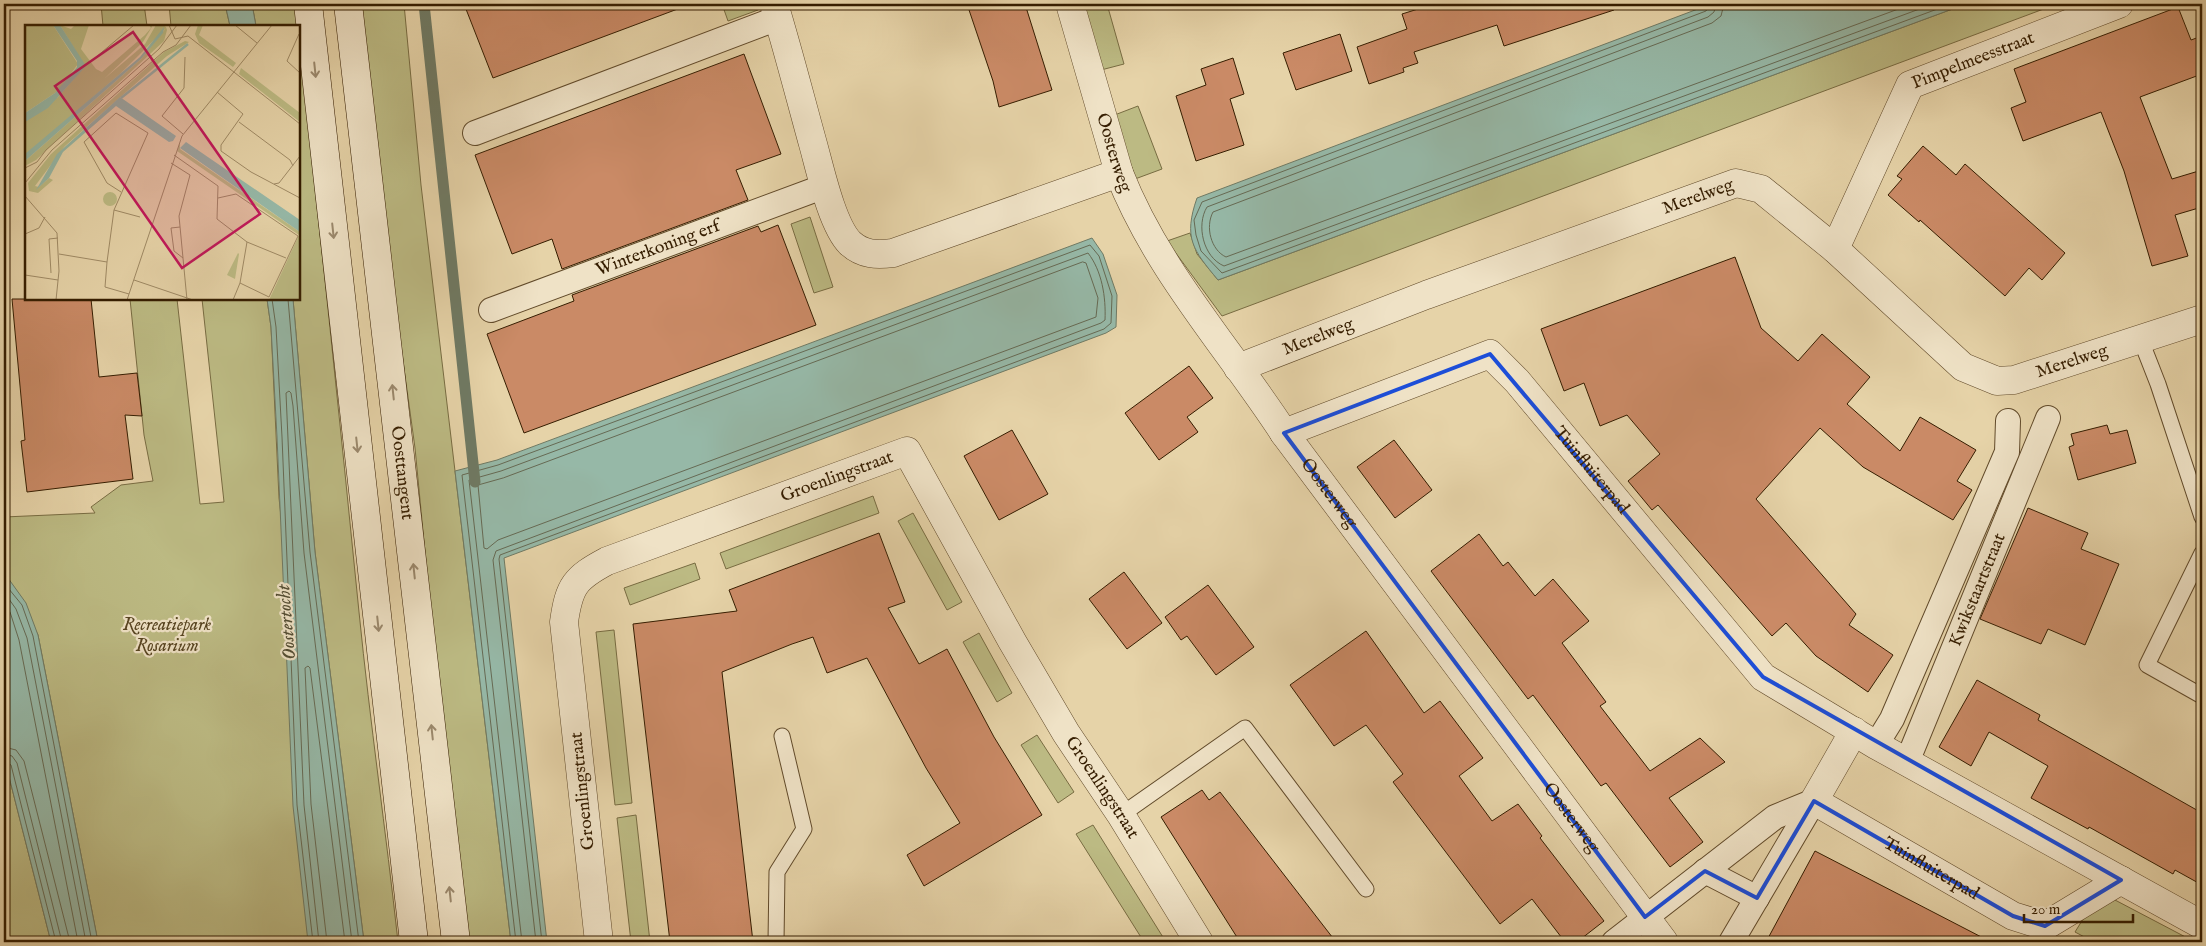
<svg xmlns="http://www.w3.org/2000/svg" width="2206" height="946" font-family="'IM FELL English',serif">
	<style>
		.green { fill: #bcba83; stroke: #786c42 }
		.water { fill: #96b8a7; stroke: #6f7a64 }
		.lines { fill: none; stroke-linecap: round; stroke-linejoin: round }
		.shore { stroke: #666a54; stroke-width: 1 }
		.stream { stroke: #6f7a64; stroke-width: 11 }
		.building { fill: #ca8a66; stroke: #351d00 }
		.service-casing { stroke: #614a2a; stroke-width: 17 }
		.pedestrian-casing { stroke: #614a2a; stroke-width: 26 }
		.minor-casing { stroke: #614a2a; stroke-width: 29 }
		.secondary-casing { stroke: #351d00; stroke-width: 29 }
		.service { stroke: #efe2c6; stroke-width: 15 }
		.pedestrian { stroke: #efe2c6; stroke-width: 24 }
		.minor { stroke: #efe2c6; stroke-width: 28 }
		.secondary { stroke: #efe2c6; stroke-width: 28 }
		.oneway { stroke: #9b896d }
		.marked { fill: none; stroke: #1d4ed8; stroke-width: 4; stroke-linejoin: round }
		.labels { text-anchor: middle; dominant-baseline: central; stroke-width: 4.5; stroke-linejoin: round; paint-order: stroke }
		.street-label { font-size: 18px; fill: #351d00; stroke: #efe2c6 }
		.park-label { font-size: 18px; font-style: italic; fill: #574421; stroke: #efe2c6 }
		.water-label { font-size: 19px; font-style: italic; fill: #524c32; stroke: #efe2c6 }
		.inset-river { fill: none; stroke: #96b8a7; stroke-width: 2.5 }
		.inset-road { fill: none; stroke: #9f8a65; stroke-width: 1 }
		.view { fill: #c2185b; fill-opacity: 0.15; stroke: #c2185b; stroke-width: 2.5 }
		.inset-edge { fill: none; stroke: #351d00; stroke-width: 2.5 }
	</style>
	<rect width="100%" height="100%" fill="#e6d3a8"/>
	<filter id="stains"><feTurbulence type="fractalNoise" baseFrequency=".004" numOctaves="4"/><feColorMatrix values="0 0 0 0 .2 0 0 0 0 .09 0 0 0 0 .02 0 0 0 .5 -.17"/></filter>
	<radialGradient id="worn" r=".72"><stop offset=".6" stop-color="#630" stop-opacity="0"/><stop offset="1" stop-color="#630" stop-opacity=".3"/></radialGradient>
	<path class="green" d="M101,4H144L147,26H103Z
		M169,4H225L230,26H171Z
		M252,4H295L297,26H256Z
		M359,4H404L421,185L511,942H467L440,707L415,448L386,237Z
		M722,4H756L758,10L728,21Z
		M1082,4H1107L1124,64L1101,70Z
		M1966,4H2057L1222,316L1167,241L1190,233L1197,254L1218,280Z
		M299,40C320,231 340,421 359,612C370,722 386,832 398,942H364L315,552L293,299H299Z
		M1138,106L1162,169L1135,179L1112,116Z
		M810,217L833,287L814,293L791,224Z
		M130,299H177L200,504L224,502L202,299H267L271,327L279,498L327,942H98L38,635L8,578L4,577V517L95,513L91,507L121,485L153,481L144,435Z
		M873,496L879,513L726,569L720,553Z
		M913,513L962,602L947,610L898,521Z
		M695,563L700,579L630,605L624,588Z
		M614,630L632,803L615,805L596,632Z
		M979,633L1012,693L997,702L963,642Z
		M1037,735L1074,792L1058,803L1021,745Z
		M4,757L51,942H4Z
		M636,815L650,942H631L617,818Z
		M1093,825L1166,942H1144L1076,834Z
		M2115,900L2195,942H2094L2075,932L2088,911Z"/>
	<path class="water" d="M225,4H252L256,26H230Z
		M1711,4H1966L1218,280C1193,250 1183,238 1197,198Z
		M1092,238L1103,254L1117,295L1116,327L1106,333L504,558L547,942H511L455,471L497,460Z
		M267,299H293L315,552L364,942H308L293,806L277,437L271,327Z
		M4,577L8,578L26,603L38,635L98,942H51L4,757Z"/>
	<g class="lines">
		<path class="shore" d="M1710,4L1706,11L1202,202L1194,220L1196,235L1201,251L1222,273L1951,4
			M1716,4L1714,12L1708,17L1207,207C1196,225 1203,257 1224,266L1933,4
			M1724,4L1721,16L1712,23L1213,212C1205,227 1211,250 1226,257L1912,4
			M1083,262L1086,263L1098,298L1096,317L498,540L487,549L484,548L478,485L503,478Z
			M272,299L276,327L282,437L297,805L313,942
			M288,299L310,552L359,942
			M4,583L22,605L33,636L92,942
			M4,592L16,609L27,638L86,942
			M4,604L10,612L19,640L78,942
			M4,747L16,750L24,761L70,942
			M4,754L12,756L17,763L62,942
			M4,761L11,765L56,942
			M319,942L304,805L286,393L289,391L291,393L293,406L304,553L352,942
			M327,942L311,804L305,668L308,666L310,668L345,942
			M516,942L462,475L498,465L1090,245L1099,256L1112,296L1111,323L1104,329L500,555L499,559L542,942
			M522,942L469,480L501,471L1088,253C1102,271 1106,297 1105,320L1101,323L496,551L493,560L536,942"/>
		<path class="stream" d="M424,4L475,482"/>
	</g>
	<path class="building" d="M464,4H683V7L493,78Z
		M967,4H1025L1052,90L999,107L993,81Z
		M1434,4H1613L1614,10L1504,46L1497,25L1414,52L1418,63L1403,68L1404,72L1369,84L1357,47L1407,29L1402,14Z
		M2178,7L2191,40L2202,36V74L2140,97L2172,179L2202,170V207L2175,215L2188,256L2152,266L2124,171L2101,112L2023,141L2011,108L2026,102L2014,69Z
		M1340,34L1352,71L1296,90L1283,53Z
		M744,54L781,154L736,170L748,200L562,269L552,239L512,254L475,155Z
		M1233,58L1244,94L1230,99L1244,145L1196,161L1176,96L1206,85L1201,69Z
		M1923,146L1956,175L1965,164L2065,253L2042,280L2029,268L2005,296L1920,220L1919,222L1888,195L1902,179L1897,176Z
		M778,225L816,325L524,433L487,334L574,301L572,295L758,226L761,232Z
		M1735,257L1761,328L1798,361L1822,334L1870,377L1847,404L1900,451L1920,417L1976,450L1957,481L1972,490L1953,520L1863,467L1820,428L1756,499L1856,614L1849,625L1893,655L1868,692L1816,656L1786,623L1772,636L1658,505L1652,510L1628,481L1660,454L1627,415L1600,426L1584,383L1564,391L1541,329Z
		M12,299H91L99,377L137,373L142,416L125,415L133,479L27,492L21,441L25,440Z
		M1189,366L1213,398L1187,417L1198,432L1159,460L1125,413Z
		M2107,425L2110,434L2127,430L2136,463L2078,480L2069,447L2074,445L2071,434Z
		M1012,430L1048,494L999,520L964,456Z
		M1394,440L1432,490L1395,518L1357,467Z
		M2028,508L2088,533L2081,549L2119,564L2085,645L2048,629L2041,644L1980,619Z
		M879,533L905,602L888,608L919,664L947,649L994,737L1042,815L924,886L907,855L960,823L926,768L867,658L827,673L813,637L792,644L722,672L753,942H670L633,624L737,611L729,590Z
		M1479,534L1503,566L1508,562L1535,596L1553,579L1589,621L1562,643L1606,702L1600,706L1650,771L1700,738L1725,762L1669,798L1703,842L1670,867L1606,783L1601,786L1533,695L1528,699L1431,571Z
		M1124,572L1162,623L1127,649L1089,599Z
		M1208,585L1254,647L1216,675L1187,636L1181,640L1165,617Z
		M1366,631L1424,713L1440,701L1483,758L1459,776L1492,821L1518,804L1542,836L1540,838L1604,921L1577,942H1565L1532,899L1500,924L1393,782L1403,774L1366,725L1334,746L1290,685Z
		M1977,680L2040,715L2038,720L2202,813V885L2175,870L2173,874L2089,827L2088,829L2031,798L2048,766L1989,732L1971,766L1939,747Z
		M1202,790L1209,800L1220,792L1336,942H1240L1161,817Z
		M1815,851L1991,942H1766Z"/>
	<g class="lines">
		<g class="service-casing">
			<path id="service" d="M2140,338L2158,384L2202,517
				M2202,553L2147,665L2202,696
				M1121,815L1245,728L1366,889
				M776,942L777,872L804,829L782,736"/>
		</g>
		<g class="pedestrian-casing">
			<g id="pedestrian">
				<path d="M475,133L778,18"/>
				<path id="s1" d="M491,310L825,186"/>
				<path d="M1876,745L1892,719L2007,452L2008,421"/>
				<path id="s2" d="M1907,762L2048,418"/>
				<path d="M1705,871L1757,898"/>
				<path d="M1614,942L1775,817L1814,801"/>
				<path d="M1731,942L1814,801"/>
			</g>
		</g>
		<g class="minor-casing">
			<g id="minor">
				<path d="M774,4C788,50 800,97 813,144C820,169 832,225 850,243C863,255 877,255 893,253L1119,173"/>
				<path id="s3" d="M1070,4L1119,173C1157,270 1228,347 1284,433L1664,942"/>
				<path id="s4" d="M1835,249L1910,85L2119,4"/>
				<path id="s5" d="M1238,368L1426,295L1736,183L1761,189L1835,249L1963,367L1997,381L2014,380L2202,319"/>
				<path id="s6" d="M1284,433L1490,354L1517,381L1763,677L1876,745L2202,925"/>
				<path id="s7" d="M1854,731L1814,801L2013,916L2045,926L2121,880"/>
				<path id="s8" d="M599,942L564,622C569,586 575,578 607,561L907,451L1012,641L1066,733L1121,815L1199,942"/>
			</g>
		</g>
		<g class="secondary-casing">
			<g id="secondary">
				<path d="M308,4L414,942"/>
				<path id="s9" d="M348,4L456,942"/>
			</g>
		</g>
		<use href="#service" class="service"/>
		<use href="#pedestrian" class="pedestrian"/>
		<use href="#minor" class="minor"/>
		<use href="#secondary" class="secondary"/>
	</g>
	<defs><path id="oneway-shaft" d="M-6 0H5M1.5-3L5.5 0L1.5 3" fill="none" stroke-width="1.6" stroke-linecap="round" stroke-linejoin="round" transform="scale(1.25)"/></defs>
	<g class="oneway">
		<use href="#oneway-shaft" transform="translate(315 70) rotate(84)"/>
		<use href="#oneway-shaft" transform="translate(333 231) rotate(84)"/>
		<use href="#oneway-shaft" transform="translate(393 392) rotate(-96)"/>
		<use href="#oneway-shaft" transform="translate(357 445) rotate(84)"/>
		<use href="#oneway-shaft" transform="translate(414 571) rotate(-96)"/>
		<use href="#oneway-shaft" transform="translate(378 624) rotate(84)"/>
		<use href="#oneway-shaft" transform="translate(432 732) rotate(-96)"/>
		<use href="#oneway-shaft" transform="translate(450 894) rotate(-96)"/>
	</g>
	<path class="marked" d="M1490,354L1763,677L2121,880L2045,926L2013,916L1814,801L1757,898L1705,871L1645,917L1284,433Z"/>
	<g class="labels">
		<g class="street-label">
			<text stroke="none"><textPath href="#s4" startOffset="248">Pimpelmeesstraat</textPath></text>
			<text stroke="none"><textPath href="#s3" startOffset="155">Oosterweg</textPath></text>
			<text stroke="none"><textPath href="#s5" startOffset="491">Merelweg</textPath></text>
			<text stroke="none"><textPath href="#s1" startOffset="178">Winterkoning erf</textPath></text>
			<text stroke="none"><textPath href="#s5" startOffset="86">Merelweg</textPath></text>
			<text stroke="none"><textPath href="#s5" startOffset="941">Merelweg</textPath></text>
			<text stroke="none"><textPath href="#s6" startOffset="375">Tuinfluiterpad</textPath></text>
			<text stroke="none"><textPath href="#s9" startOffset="472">Oosttangent</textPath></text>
			<text stroke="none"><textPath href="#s8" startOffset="646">Groenlingstraat</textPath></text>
			<text stroke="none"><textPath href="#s3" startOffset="560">Oosterweg</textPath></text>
			<text stroke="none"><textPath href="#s2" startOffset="186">Kwikstaartstraat</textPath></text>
			<text stroke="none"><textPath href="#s8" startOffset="1110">Groenlingstraat</textPath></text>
			<text transform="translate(583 791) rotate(-96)">Groenlingstraat</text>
			<text stroke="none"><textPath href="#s3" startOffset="965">Oosterweg</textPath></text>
			<text stroke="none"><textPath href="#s7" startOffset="216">Tuinfluiterpad</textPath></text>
		</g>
		<g class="park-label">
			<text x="167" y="625">Recreatiepark<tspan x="167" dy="21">Rosarium</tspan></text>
		</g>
		<g class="water-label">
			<text transform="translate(287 622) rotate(-95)">Oostertocht</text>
		</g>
	</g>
	<g transform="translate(25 25)">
		<rect width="275" height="275" fill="#e6d3a8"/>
		<path d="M0,0H28L53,39L33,66L0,88ZM35,0L46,4L50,0H64L56,24L71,44L77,47L120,10L126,3L124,0H128L118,17L79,54L120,19L131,0H138L141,2L142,5L139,16L11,135L0,141V136L116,34L141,3L96,48L0,131V92L33,72L60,41ZM173,0H178L174,10L211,38L208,42L174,18L170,9ZM160,16L164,17L142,31L40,121L10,161L14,162L24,153L28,155L13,168L4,166L3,158L26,129L139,27ZM216,43L275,88V97L214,49ZM155,117V124L275,207V275H244L274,210L152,126ZM78 174a7 7 0 1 1 14 0a7 7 0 1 1-14 0ZM213,228L214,229L210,254L202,250Z" fill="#bcba83"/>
		<path d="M28,0H35L61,41L23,83L0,97V88L30,68L52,42V36ZM139,2L138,8L116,34L0,136V129L115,32ZM95,72L151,111L148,116L144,117L91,81L38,127L24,153L11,165L32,129ZM161,117L275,195V207L155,123Z" fill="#96b8a7"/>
		<path class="inset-river" d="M96,73L163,19"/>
		<path class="inset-road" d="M144,0L150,14L163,11L275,99M210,0L232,18M274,9L262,36L275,48M70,33L109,0M192,67L218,89L196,120V126L226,147L275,173M214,97L265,135L268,141M158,109L137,91L159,63L160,32M149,130L193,161L192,194L222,217L215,258L208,275M146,138L165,150L154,191L162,275M0,143L12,137L21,125L134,24L152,0M0,158L27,125L138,27L151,20L166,0M249,159L254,158L275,131M96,167L82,158L59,117L91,88L123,108L89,185L82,237L80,262L104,269M0,171L32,208L34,246L31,275M193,173L211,169L273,211L244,272L215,258M89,185L115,192M155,202L146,203L149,226L158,233M0,209L14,203L20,192M222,217L261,233M34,229L82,237M26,248L24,214L33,213M0,250L33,255M109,255L168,275M102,275L157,111L247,0"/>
		<path class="view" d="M108,7L235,189L157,243L30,61Z"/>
		<rect width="275" height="275" class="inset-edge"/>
	</g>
	<rect width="2206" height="946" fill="none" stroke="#e6d3a8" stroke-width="20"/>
	<rect x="5" y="5" width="2196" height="936" fill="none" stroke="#351d00" stroke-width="2.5"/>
	<rect x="10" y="10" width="2186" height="926" fill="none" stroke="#351d00"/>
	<path d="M2024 914v8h109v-8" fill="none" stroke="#351d00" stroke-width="2.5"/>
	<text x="2031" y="914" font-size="15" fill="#351d00" stroke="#efe2c6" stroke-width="4" paint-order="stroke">20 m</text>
	<rect width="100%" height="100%" filter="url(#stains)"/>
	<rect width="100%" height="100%" fill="url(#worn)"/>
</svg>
